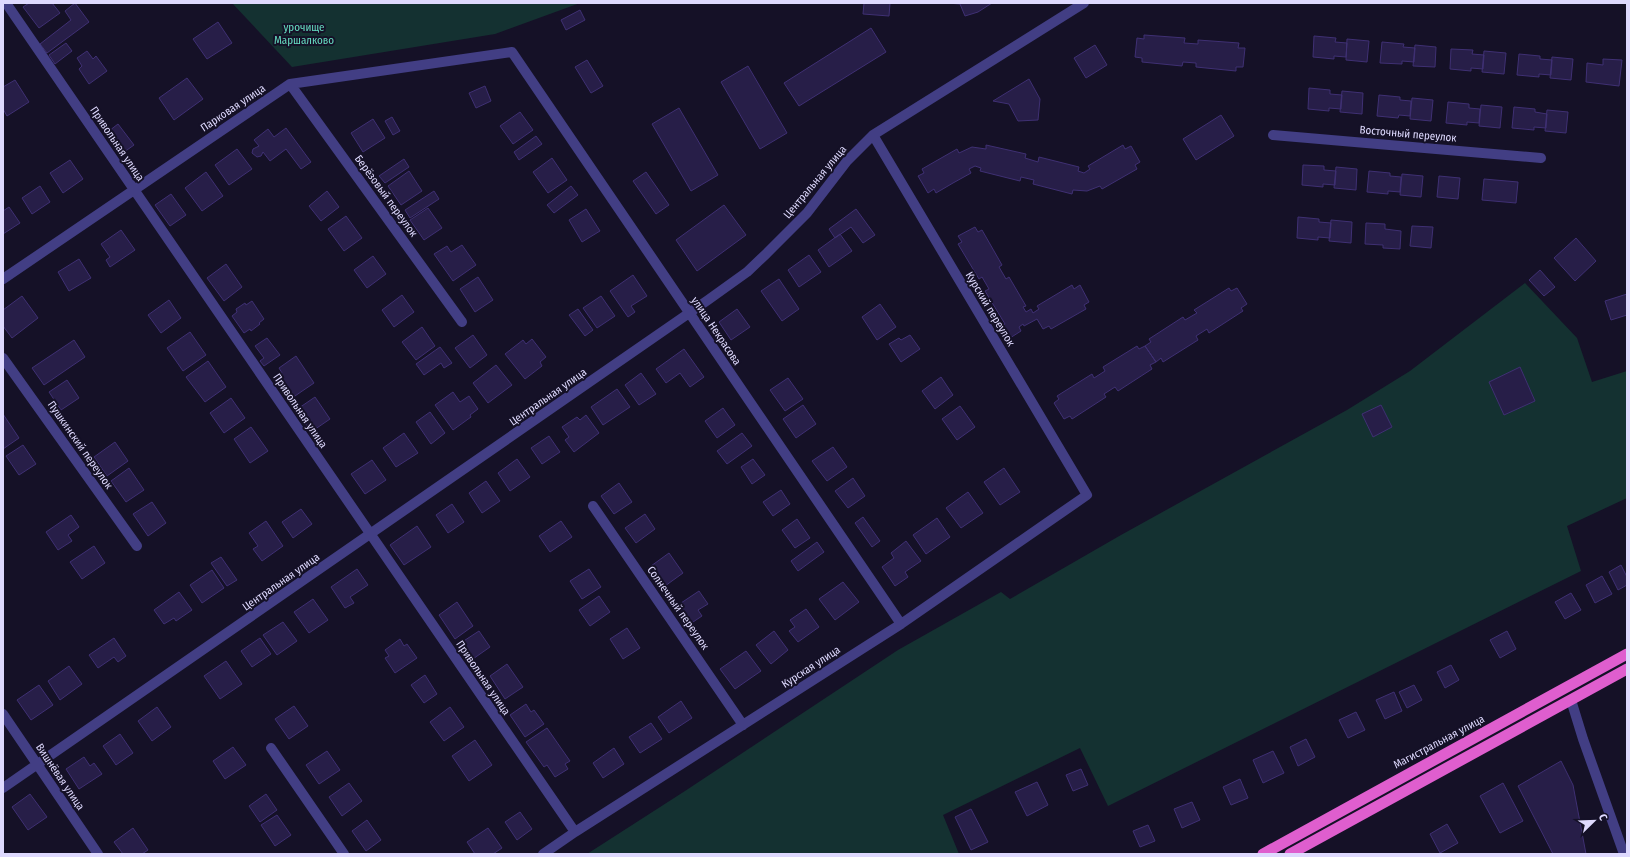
<svg xmlns="http://www.w3.org/2000/svg" width="1630" height="857" font-family="'Fira Sans Condensed',sans-serif">
	<style>
		.green { fill: #143131 }
		.building { fill: #271e48; stroke: #3f3073 }
		.lines { fill: none; stroke-linecap: round; stroke-linejoin: round }
		.minor { stroke: #423e84; stroke-width: 10 }
		.trunk { stroke: #df5ece; stroke-width: 11 }
		.labels { text-anchor: middle; dominant-baseline: central; stroke-width: 4; stroke-linejoin: round; paint-order: stroke }
		.park-label { font-size: 11px; fill: #66dcc1; stroke: #151127 }
		.street-label { font-size: 11px; fill: #ded9fe; stroke: #151127 }
	</style>
	<rect width="100%" height="100%" fill="#151127"/>
	<path class="green" d="M232,3H580L495,34L292,67Z
		M1525,283L1577,338L1592,382L1627,371V498L1567,526L1581,571L1108,806L1080,748L943,815L959,854H587L685,791L898,650L1001,592L1010,599L1121,535L1347,410L1410,371Z"/>
	<path class="building" d="M29,3H52L60,13L39,28L23,7Z
		M75,3L89,22L47,53L40,44L71,20L65,11Z
		M864,3H890L889,16L863,14Z
		M947,3H992L978,12L965,16L960,4Z
		M580,10L585,20L566,30L561,20Z
		M218,22L232,43L207,59L193,39Z
		M871,28L886,52L799,106L784,83Z
		M1144,35L1185,38L1184,43L1198,44V40L1239,43L1238,48H1245L1243,67H1236V71L1196,67V63L1183,62L1182,66L1142,62V58L1135,57L1137,38L1144,39Z
		M1314,36L1336,38L1335,42L1347,43L1346,57L1334,56V59L1313,57Z
		M1347,39L1369,41L1367,62L1346,60Z
		M1382,42L1404,44L1403,47L1415,48L1414,62L1402,61V64L1380,63Z
		M66,43L72,51L55,64L49,55Z
		M1095,45L1107,65L1086,78L1074,58Z
		M1415,45L1436,47L1435,67L1413,66Z
		M1451,49L1473,50L1472,54L1484,55L1483,69L1471,68V71L1450,69Z
		M87,51L93,59L96,56L107,71L89,84L79,69L82,66L77,58Z
		M1484,51L1506,53L1504,74L1482,72Z
		M1519,54L1540,56V59L1552,60L1551,75L1539,74V77L1517,75Z
		M1552,57L1573,59L1571,80L1550,78Z
		M1603,59L1622,60L1619,86L1586,82L1587,63L1603,65Z
		M587,60L603,86L591,93L575,67Z
		M748,66L787,133L760,149L721,82Z
		M187,78L203,99L174,120L159,98Z
		M1029,79L1040,99L1038,120L1018,121L1009,104L993,101Z
		M15,80L29,102L7,116L3,109V87Z
		M485,86L491,101L476,108L469,93Z
		M1309,88L1330,90V94L1342,95L1341,109L1329,108V111L1308,109Z
		M1342,91L1363,93L1362,114L1340,112Z
		M1379,95L1400,97V100L1411,101L1410,116L1399,115L1398,118L1377,116Z
		M1412,98L1433,100L1431,121L1410,119Z
		M1448,102L1469,104V108L1480,109L1479,123L1467,122V125L1446,123Z
		M1481,105L1502,107L1500,128L1479,126Z
		M1514,107L1535,109V112L1547,114L1546,128L1534,127V130L1512,128Z
		M679,108L718,175L691,191L652,124Z
		M1547,110L1568,112L1566,133L1545,131Z
		M520,112L533,130L513,144L500,126Z
		M1221,115L1234,136L1196,160L1183,139Z
		M392,117L400,131L393,135L385,121Z
		M373,119L385,138L363,152L351,133Z
		M118,124L134,145L120,155L105,134Z
		M286,128L311,162L301,169L286,149L270,161L263,152L261,156L257,157L252,153L253,149L259,146L254,140L268,129L274,137Z
		M536,136L542,144L519,160L514,152Z
		M986,145L1026,154L1025,158L1038,162L1039,157L1079,167L1078,171L1084,173L1090,169L1088,166L1123,145L1125,149L1131,146L1140,162L1135,165L1137,169L1102,189L1100,186L1087,191L1073,190L1072,194L1033,184L1034,180L1021,177L1020,181L980,171L981,168L975,166L969,169L971,173L953,183L936,193L934,189L928,193L918,176L924,173L922,169L957,149L959,153L972,147L986,149Z
		M237,149L252,169L229,185L215,165Z
		M552,158L567,180L548,193L533,172Z
		M404,159L409,167L385,183L379,176Z
		M70,160L83,179L63,193L50,173Z
		M1303,165L1324,166V170L1336,171L1335,185L1323,184V187L1302,185Z
		M1336,167L1357,169L1356,190L1334,188Z
		M409,171L422,191L401,205L388,186Z
		M1369,171L1390,173V176L1401,177L1400,192L1388,191V194L1367,192Z
		M206,172L223,196L202,211L185,188Z
		M646,172L669,205L656,214L633,181Z
		M1402,174L1423,176L1421,197L1400,195Z
		M1439,176L1460,178L1458,199L1437,197Z
		M1484,179L1518,182L1516,203L1482,200Z
		M40,186L50,202L32,214L22,198Z
		M571,186L578,195L554,213L547,205Z
		M327,191L339,207L321,221L309,206Z
		M434,191L439,199L410,218L405,210Z
		M171,194L186,215L170,226L155,205Z
		M724,205L746,235L697,271L676,240Z
		M9,207L20,223L3,234V211Z
		M428,208L442,228L424,240L410,220Z
		M586,209L600,231L582,242L569,220Z
		M856,209L875,235L863,243L851,227L835,238L829,229Z
		M346,216L362,238L344,251L328,229Z
		M1298,217L1319,219V222L1331,223L1330,238L1318,237V240L1297,238Z
		M1331,220L1352,222L1351,243L1329,241Z
		M1366,223L1385,224V229L1401,231L1400,249L1383,248V245L1365,244Z
		M1412,226L1433,227L1431,248L1410,246Z
		M975,227L978,232L982,230L1002,265L999,267L1006,279L1009,277L1026,306L1023,307L1026,312L1031,309L1033,313L1039,309L1037,306L1072,285L1074,289L1080,285L1089,302L1084,305L1086,309L1051,329L1049,326L1043,329L1037,319L1024,326L1023,324L1019,327L1021,331L1010,338L1003,326L1005,324L985,291L989,289L982,277L979,279L958,244L962,242L958,236Z
		M121,230L135,250L110,267L106,260L110,257L101,244Z
		M840,234L852,251L829,267L818,250Z
		M1576,238L1596,261L1575,281L1554,258Z
		M462,245L476,265L453,281L434,254L447,246L451,252Z
		M809,255L821,272L799,287L788,270Z
		M373,256L386,274L367,288L354,270Z
		M79,259L91,278L69,291L58,272Z
		M226,264L242,287L224,301L207,278Z
		M1540,270L1555,287L1544,296L1529,280Z
		M633,275L647,296L631,306L635,312L628,317L610,291Z
		M478,277L493,300L475,312L460,289Z
		M779,279L799,309L782,321L761,291Z
		M1229,288L1231,291L1237,288L1247,304L1241,308L1243,311L1209,333L1207,329L1196,336L1198,340L1163,362L1161,358L1156,362L1145,346L1151,342L1149,339L1183,317L1185,320L1197,313L1194,310Z
		M1627,294V315L1611,320L1605,301Z
		M402,295L414,312L394,327L382,310Z
		M22,296L38,318L12,338L3,326V310Z
		M601,296L615,316L597,328L583,308Z
		M169,300L181,318L161,333L148,315Z
		M252,301L264,319L259,323L260,324L251,331L250,329L244,333L232,316L237,312L236,309L245,303L246,305Z
		M880,304L896,327L877,340L862,317Z
		M578,309L593,330L585,336L569,315Z
		M737,309L750,327L731,340L719,322Z
		M422,327L435,346L416,360L402,342Z
		M190,332L206,355L183,371L167,348Z
		M473,335L487,355L470,368L455,348Z
		M910,335L920,349L901,362L889,344L899,338L901,340Z
		M267,338L280,355L264,366L260,361L264,358L255,346Z
		M532,339L546,357L540,362L542,366L525,379L505,354L523,340L526,344Z
		M74,340L85,357L44,385L32,368Z
		M1137,346L1139,349L1145,346L1156,362L1150,365L1152,369L1118,391L1115,387L1104,394L1106,397L1072,419L1070,416L1064,419L1054,403L1059,399L1057,396L1092,374L1094,378L1105,371L1103,367Z
		M440,347L452,363L444,368L441,363L424,375L416,364Z
		M684,349L704,377L690,387L680,373L666,383L656,369Z
		M296,356L314,383L292,398L278,376L282,373L279,368Z
		M208,361L226,387L205,402L186,377Z
		M496,365L512,385L488,403L473,383Z
		M1520,367L1535,401L1504,415L1489,382Z
		M641,373L656,394L639,405L625,385Z
		M941,377L953,395L935,409L922,391Z
		M788,378L803,399L785,411L770,390Z
		M67,380L79,398L61,410L49,392Z
		M617,389L630,407L603,425L591,407Z
		M453,392L460,402L469,396L478,409L470,415L471,417L453,430L435,405Z
		M315,397L330,419L311,432L296,410Z
		M231,398L245,418L224,433L210,413Z
		M803,405L816,424L796,438L783,419Z
		M1381,405L1392,427L1373,437L1362,414Z
		M960,406L975,427L957,440L942,419Z
		M723,408L735,425L717,438L705,421Z
		M430,412L445,433L431,444L416,422Z
		M3,414L19,438L3,449Z
		M586,415L599,433L574,452L565,440L569,437L562,427L577,417L580,420Z
		M251,427L268,451L250,463L234,439Z
		M404,433L418,453L396,467L383,448Z
		M742,433L752,446L727,464L717,451Z
		M549,436L560,452L542,464L531,448Z
		M115,442L128,461L107,476L94,457Z
		M23,445L36,464L19,475L6,456Z
		M833,447L847,467L827,481L812,461Z
		M517,459L530,477L510,491L498,473Z
		M753,459L765,475L752,484L741,467Z
		M372,460L386,480L365,494L351,474Z
		M129,468L144,490L126,502L111,481Z
		M1004,468L1020,492L1000,505L984,482Z
		M853,478L865,496L848,508L835,491Z
		M486,481L500,501L482,513L469,493Z
		M619,483L632,502L614,514L601,496Z
		M781,490L790,504L773,516L763,502Z
		M968,492L983,513L961,528L946,508Z
		M152,502L166,523L148,536L133,514Z
		M452,504L464,522L448,533L436,515Z
		M301,509L312,524L293,538L282,522Z
		M645,514L655,529L636,543L625,528Z
		M71,515L79,527L68,535L72,541L58,550L46,532Z
		M863,517L880,541L872,547L855,523Z
		M937,518L950,537L926,554L913,535Z
		M797,519L810,538L795,548L782,530Z
		M266,521L283,546L262,561L253,549L258,546L249,533Z
		M561,521L572,537L550,552L539,536Z
		M417,526L431,547L404,565L390,545Z
		M906,541L921,561L905,572L908,577L895,586L882,567L894,558L891,553Z
		M817,542L824,552L798,571L791,561Z
		M94,546L105,563L82,579L70,562Z
		M669,553L683,573L665,586L651,566Z
		M221,557L237,580L227,586L211,563Z
		M1621,565L1627,577V585L1618,590L1609,572Z
		M357,569L368,585L350,597L354,603L345,608L331,587Z
		M589,569L601,587L582,599L570,581Z
		M212,570L224,588L202,603L190,585Z
		M1602,576L1612,594L1595,603L1586,585Z
		M843,582L859,602L835,620L819,599Z
		M699,591L708,604L698,610L702,616L690,624L678,605Z
		M179,592L192,610L176,621L174,618L164,624L154,610Z
		M1571,593L1581,610L1565,619L1555,602Z
		M599,596L610,612L590,626L579,610Z
		M313,599L328,620L309,633L294,612Z
		M457,602L473,626L455,639L439,615Z
		M806,609L819,627L798,642L789,631L795,627L790,620Z
		M283,622L297,641L277,655L263,635Z
		M627,628L640,648L623,659L610,639Z
		M479,631L490,647L470,661L459,644Z
		M774,631L788,650L771,664L756,645Z
		M1507,631L1516,649L1500,658L1490,640Z
		M114,638L126,656L118,662L114,657L98,668L89,655Z
		M260,638L271,654L252,667L241,651Z
		M400,639L404,646L407,644L417,658L395,673L385,658L389,656L385,650Z
		M746,651L761,671L735,689L720,669Z
		M226,661L242,684L220,699L204,676Z
		M507,664L523,687L505,699L490,676Z
		M1451,665L1459,680L1445,688L1437,672Z
		M69,666L82,684L60,700L48,681Z
		M425,675L437,694L424,703L411,685Z
		M39,685L53,705L31,720L17,700Z
		M1414,685L1422,700L1407,708L1399,692Z
		M1394,692L1402,711L1385,719L1376,700Z
		M681,701L692,718L669,733L658,717Z
		M526,704L531,712L534,710L544,724L525,737L510,715Z
		M294,706L308,726L289,739L275,719Z
		M157,707L171,727L152,741L138,721Z
		M450,707L464,727L444,741L430,722Z
		M1356,712L1365,730L1348,738L1339,720Z
		M651,723L662,739L640,753L629,737Z
		M547,728L570,761L565,764L568,769L555,777L547,765L544,767L526,742Z
		M120,734L133,753L116,765L103,746Z
		M1306,739L1315,757L1298,766L1290,747Z
		M475,740L492,765L469,781L452,756Z
		M233,747L246,765L225,779L213,761Z
		M614,748L624,764L603,778L593,763Z
		M327,751L340,770L319,784L306,765Z
		M1273,751L1284,773L1263,783L1253,760Z
		M84,757L90,766L94,763L102,774L79,789L66,769Z
		M1561,761L1573,785L1586,854H1553L1518,786Z
		M1081,769L1088,785L1073,791L1066,775Z
		M1240,779L1248,798L1231,805L1223,787Z
		M1037,782L1048,805L1027,816L1015,792Z
		M349,783L362,801L342,816L329,797Z
		M1503,783L1523,821L1500,833L1480,796Z
		M30,794L47,817L28,830L12,807Z
		M266,794L277,810L260,822L249,806Z
		M1192,802L1200,820L1182,828L1174,809Z
		M971,809L988,842L971,850L955,817Z
		M520,812L532,829L517,840L505,822Z
		M277,815L291,835L275,846L261,825Z
		M367,820L381,840L366,851L352,831Z
		M1447,824L1458,843L1440,853L1430,834Z
		M1148,825L1155,841L1140,847L1133,831Z
		M133,828L148,850L142,854H123L114,842Z
		M488,828L502,848L493,854H475L467,842Z"/>
	<g class="lines">
		<path class="minor" d="M6,3L575,832
			M290,84L462,322
			M1273,135L1541,158
			M3,279L290,84L512,52L901,624
			M3,358L137,546
			M593,506L743,725
			M1571,700L1583,739L1624,854
			M3,714L98,854
			M271,748L344,854
			M3,788L708,300L747,272L767,253L807,213L847,161L873,135L1084,3
			M543,854L575,832L901,624L1087,495L873,135"/>
		<path class="trunk" d="M1263,854L1627,654
			M1290,854L1627,669"/>
	</g>
	<g class="labels">
		<g class="park-label">
			<text x="304" y="27">урочище<tspan x="304" dy="13">Маршалково</tspan></text>
		</g>
		<g class="street-label">
			<text transform="translate(233 108) rotate(-34)">Парковая улица</text>
			<text transform="translate(1408 134) rotate(5)">Восточный переулок</text>
			<text transform="translate(117 144) rotate(56)">Привольная улица</text>
			<text transform="translate(815 182) rotate(-50)">Центральная улица</text>
			<text transform="translate(386 196) rotate(54)">Берёзовый переулок</text>
			<text transform="translate(990 309) rotate(59)">Курский переулок</text>
			<text transform="translate(716 331) rotate(56)">улица Некрасова</text>
			<text transform="translate(548 397) rotate(-35)">Центральная улица</text>
			<text transform="translate(300 411) rotate(56)">Привольная улица</text>
			<text transform="translate(80 445) rotate(55)">Пушкинский переулок</text>
			<text transform="translate(281 582) rotate(-35)">Центральная улица</text>
			<text transform="translate(678 608) rotate(55)">Солнечный переулок</text>
			<text transform="translate(811 667) rotate(-33)">Курская улица</text>
			<text transform="translate(483 678) rotate(56)">Привольная улица</text>
			<text transform="translate(1439 742) rotate(-28)">Магистральная улица</text>
			<text transform="translate(60 777) rotate(56)">Вишнёвая улица</text>
		</g>
	</g>
	<rect width="1630" height="857" fill="none" stroke="#ded9fe" stroke-width="8"/>
	<g transform="translate(1594 821) rotate(67)" stroke="#151127" stroke-width="3" paint-order="stroke">
	<path d="M0-3L7 15L0 10L-7 15Z" fill="#ded9fe"/>
	<text y="-6" font-size="11" font-weight="bold" text-anchor="middle" fill="#ded9fe">С</text>
	</g>
</svg>
